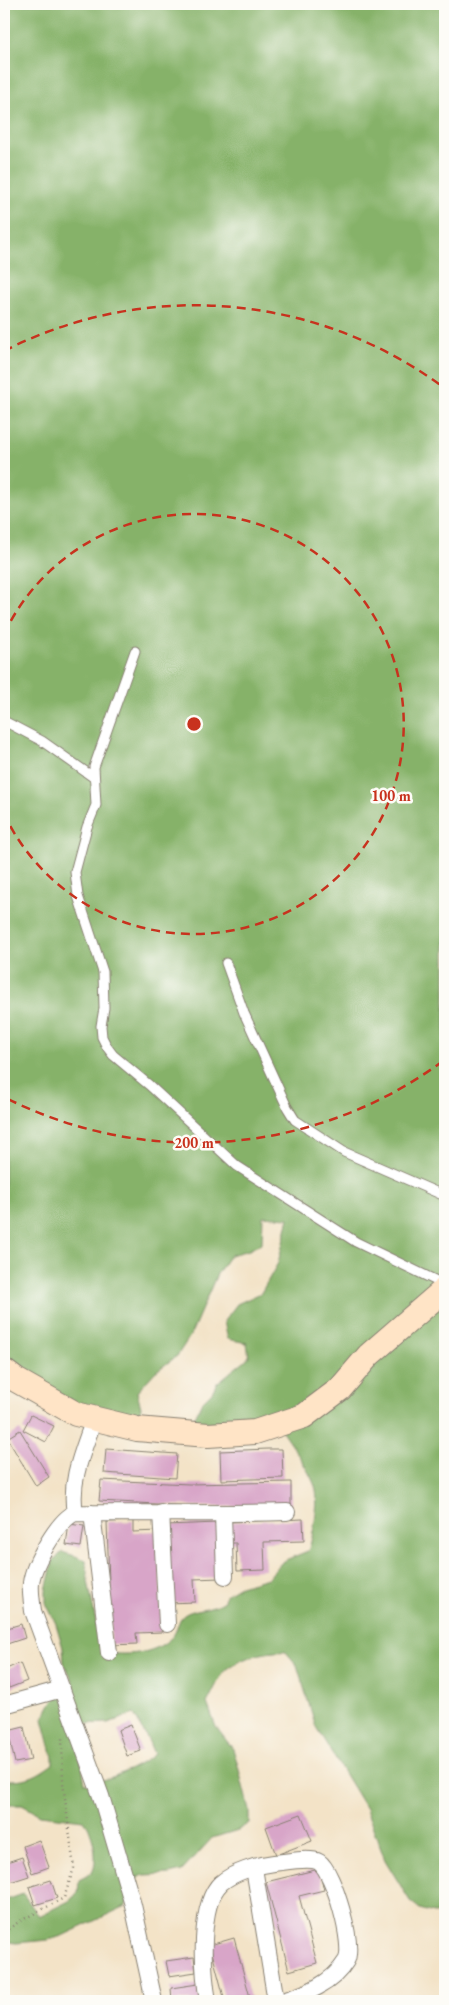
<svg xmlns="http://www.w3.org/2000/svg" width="449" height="2005" font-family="'EB Garamond',serif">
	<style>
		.forest { fill: #86b269; stroke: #516742; fill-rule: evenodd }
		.building { fill: #d8a5c8 }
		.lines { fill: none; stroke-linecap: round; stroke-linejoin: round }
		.lane-casing { stroke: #888072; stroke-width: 11 }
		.street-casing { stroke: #888072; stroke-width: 18 }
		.secondary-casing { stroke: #888072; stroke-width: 26 }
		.path { stroke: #888072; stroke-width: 2.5; stroke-dasharray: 1 4; stroke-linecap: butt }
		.lane { stroke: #fff; stroke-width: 9 }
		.street { stroke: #fff; stroke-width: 16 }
		.secondary { stroke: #ffe4c6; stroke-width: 24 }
		.ring { fill: none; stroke: #c8321e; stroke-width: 2.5; stroke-dasharray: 9 6 }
		.centre { fill: #c8321e; stroke: #fdfcf7; stroke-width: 2.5 }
		.ring-label { font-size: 15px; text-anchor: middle; font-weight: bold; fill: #c8321e; stroke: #fdfcf7; stroke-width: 5; stroke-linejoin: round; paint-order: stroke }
	</style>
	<rect width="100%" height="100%" fill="#fdfcf7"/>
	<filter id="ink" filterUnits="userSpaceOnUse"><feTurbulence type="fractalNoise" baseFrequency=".02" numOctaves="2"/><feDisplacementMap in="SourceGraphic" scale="10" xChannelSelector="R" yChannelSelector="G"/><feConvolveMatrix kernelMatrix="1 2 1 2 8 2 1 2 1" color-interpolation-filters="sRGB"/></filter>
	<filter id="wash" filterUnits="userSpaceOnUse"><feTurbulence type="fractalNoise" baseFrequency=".0096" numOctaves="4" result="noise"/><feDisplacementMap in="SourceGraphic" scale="20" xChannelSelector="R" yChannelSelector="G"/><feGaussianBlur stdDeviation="1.12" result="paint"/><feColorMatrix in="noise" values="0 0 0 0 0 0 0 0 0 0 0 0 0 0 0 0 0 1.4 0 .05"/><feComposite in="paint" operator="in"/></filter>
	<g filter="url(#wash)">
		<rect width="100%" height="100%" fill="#f3e3c7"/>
		<path class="forest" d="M4,4H445V1271L435,1280L445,1306V1912L433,1913L420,1909L410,1901L385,1860L366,1809L316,1727L297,1665L286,1652C267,1650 233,1659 222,1675C216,1684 212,1694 207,1703L216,1727L233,1749L237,1762L249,1810V1823L238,1830L212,1838L182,1871L169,1874L143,1875L132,1882L126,1906L62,1936L48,1940L16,1943L4,1941V1901L23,1894L39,1916L69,1901L78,1893L79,1880C82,1878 88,1876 90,1874C101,1864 92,1830 84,1820L40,1815L22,1805H4V1780C28,1780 33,1778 53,1764V1757L43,1719L52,1702L73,1681L64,1663L63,1648L56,1624L46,1603V1590L53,1561L62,1552C70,1555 79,1556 86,1561L88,1581L102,1653C126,1655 152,1656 171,1638C178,1632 177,1620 184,1615C194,1608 211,1610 224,1601L225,1595L240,1586L268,1578L283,1561L308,1551C313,1538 320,1500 315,1486C307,1465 287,1439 274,1419L191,1425L202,1402L212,1392L217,1383L249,1357L247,1343L228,1339L224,1321L237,1304L261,1293L278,1263L289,1218L263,1216L262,1243L249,1250L230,1255L217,1274L190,1336L177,1356L155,1372L137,1392L141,1408L136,1421L91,1412L30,1377L4,1352V1272L9,1260L4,1246ZM134,1714L149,1742L154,1754C141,1766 102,1784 85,1783L81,1761L80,1724L108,1723Z"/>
		<g id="blocks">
			<path class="building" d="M31,1415L54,1426L46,1442L23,1430Z
				M20,1430L49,1477L36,1486L7,1438Z
				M106,1449L177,1454L175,1478L104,1473Z
				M268,1449H282L283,1478L221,1480L220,1451Z
				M101,1480L189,1484L291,1482V1505L213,1507L99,1501Z
				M303,1519L304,1541L264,1542L265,1570L237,1571L236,1543H230L229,1522Z
				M133,1521V1532L159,1531L162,1632L136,1633L137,1644L111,1645L107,1522Z
				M218,1523L220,1578L194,1579L195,1602L169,1603L166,1525Z
				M69,1524L84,1526L81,1547L66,1545Z
				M21,1624L25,1638L4,1645V1629Z
				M20,1663L27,1681L9,1688L4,1670Z
				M131,1725L141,1751L127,1756L118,1730Z
				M24,1727L31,1760L15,1763L8,1731Z
				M301,1814L312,1841L276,1855L266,1827Z
				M39,1840L49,1867L32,1873L23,1846Z
				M22,1857L29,1876L4,1884V1863Z
				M319,1869L324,1890L299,1896L317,1963L289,1971L266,1882Z
				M51,1880L57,1898L35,1905L29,1887Z
				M234,1938L251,2001H225L210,1945Z
				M194,1957L196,1972L169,1976L166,1961Z
				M198,1984L200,2001H172L171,1988Z"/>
		</g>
	</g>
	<g filter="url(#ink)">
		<use href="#blocks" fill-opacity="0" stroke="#888072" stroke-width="1"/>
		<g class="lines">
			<g class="lane-casing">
				<path id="lane" d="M135,651L94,767L96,805L87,827L75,872L78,896L103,972L104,1008L101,1026L102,1037L107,1047L113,1055L149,1085L237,1166L356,1242L445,1285
					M4,721L42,741L93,777
					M226,963L244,1013L287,1107L295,1120L344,1152L445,1196"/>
			</g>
			<g class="street-casing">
				<path id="street" d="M94,1419C84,1449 69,1480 75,1513C146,1513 216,1514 287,1512
					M161,1512L167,1624
					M75,1513C58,1520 33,1565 31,1583C30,1592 32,1602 33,1611L101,1796L133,1905L154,2001
					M92,1513L109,1653
					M223,1514L225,1576
					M4,1705L62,1689
					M254,1868L276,2001
					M208,2001C203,1973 198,1904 221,1883C234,1872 257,1865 274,1863C284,1862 310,1857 319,1862C334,1872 355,1947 346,1961C332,1984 307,1993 283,2001"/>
			</g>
			<g class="secondary-casing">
				<path id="secondary" d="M4,1371L16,1380L76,1414L137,1429L208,1435L255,1432L304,1416L340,1389L369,1355L445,1289"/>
			</g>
			<path class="path" d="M4,1932L20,1921L64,1898L74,1868L63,1783L62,1736
				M4,2000V2001"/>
			<use href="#lane" class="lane"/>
			<use href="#street" class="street"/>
			<use href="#secondary" class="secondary"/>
		</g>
	</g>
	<g class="ring">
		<path d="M4 634A210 210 0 1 1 4 814"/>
		<path d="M443 1061A419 419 0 0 1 4 1097M4 351A419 419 0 0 1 443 387"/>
	</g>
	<circle cx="194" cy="724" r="8" class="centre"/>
	<g class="ring-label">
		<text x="391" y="801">100 m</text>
		<text x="194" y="1148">200 m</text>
	</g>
	<rect width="449" height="2005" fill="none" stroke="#fdfcf7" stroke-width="20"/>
</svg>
